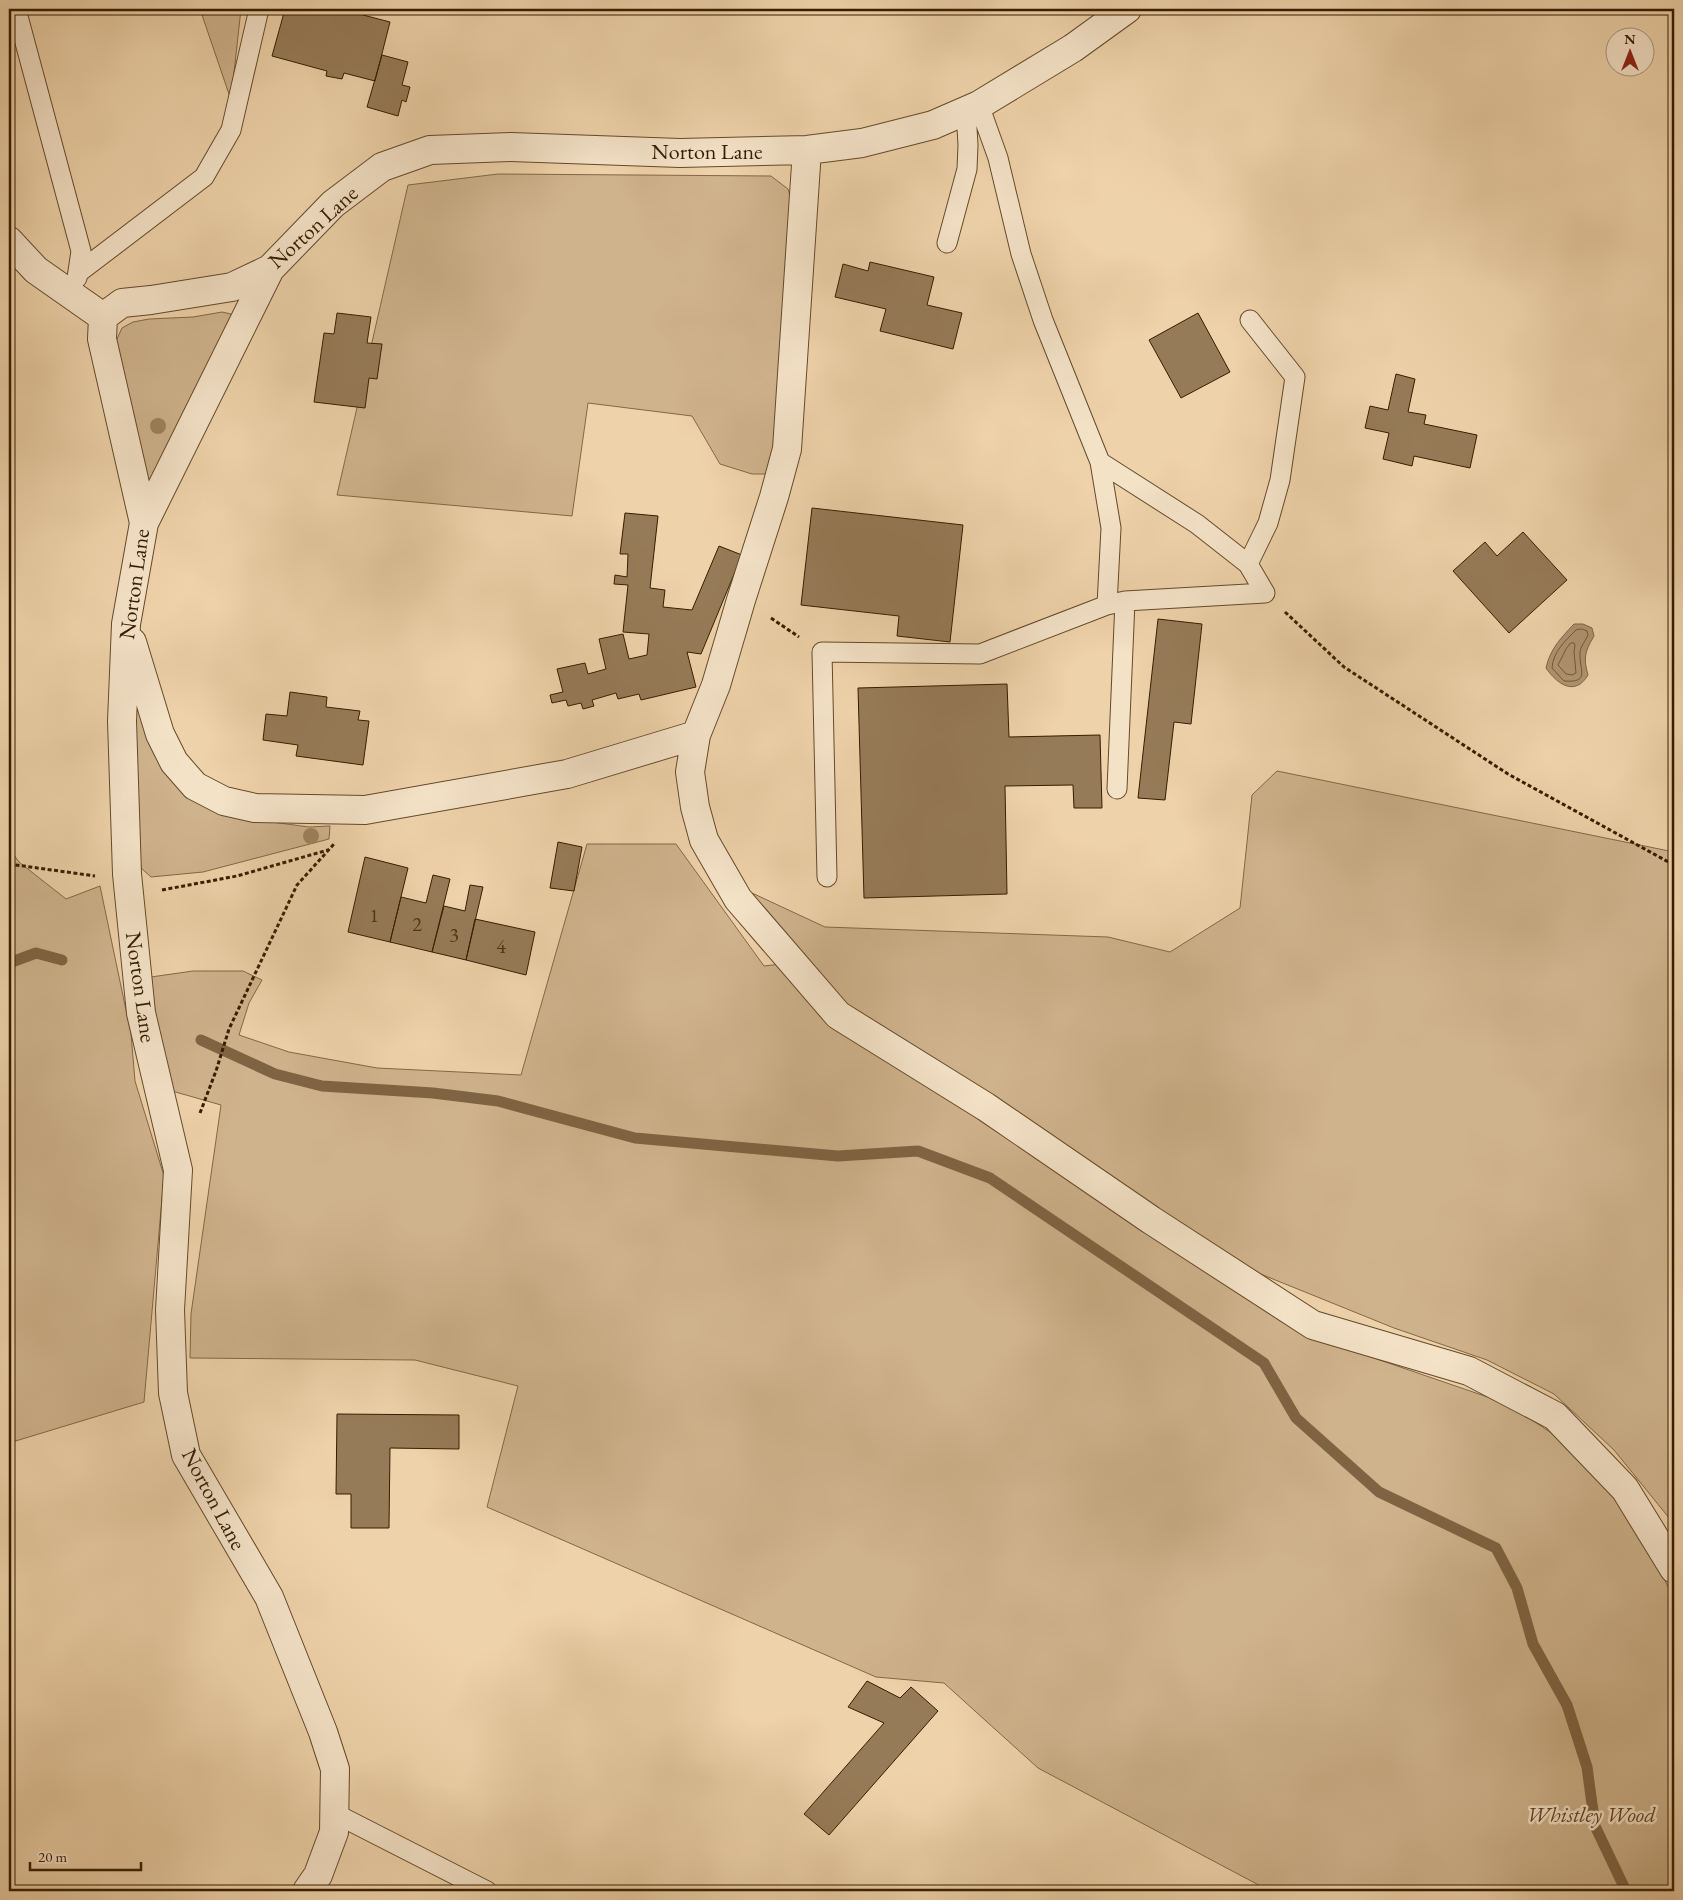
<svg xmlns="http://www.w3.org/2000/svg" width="1683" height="1900" font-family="'EB Garamond',serif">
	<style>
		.green { fill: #cfb38c; stroke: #826846 }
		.water { fill: #af9470; stroke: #7f6443 }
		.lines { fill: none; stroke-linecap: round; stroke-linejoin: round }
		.shore { stroke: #725838; stroke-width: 1 }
		.stream { stroke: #7f6443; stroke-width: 11 }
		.building { fill: #967b58; stroke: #361d00 }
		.service-casing { stroke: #644a2a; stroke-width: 21 }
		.minor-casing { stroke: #644a2a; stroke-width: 30 }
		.path { stroke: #361d00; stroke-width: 3; stroke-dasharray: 4 2.5; stroke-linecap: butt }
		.service { stroke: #f4e2c7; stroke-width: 19 }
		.minor { stroke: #f4e2c7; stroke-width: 28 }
		.tree { fill: #9e835f }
		.labels { text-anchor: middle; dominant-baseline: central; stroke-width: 5; stroke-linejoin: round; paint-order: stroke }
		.number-label { font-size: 20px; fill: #4e3416 }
		.street-label { font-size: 22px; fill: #361d00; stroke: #f4e2c7 }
		.park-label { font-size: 22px; font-style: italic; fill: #5c4223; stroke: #f4e2c7 }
	</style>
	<rect width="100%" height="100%" fill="#eed2a9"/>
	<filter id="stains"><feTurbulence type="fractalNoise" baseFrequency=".004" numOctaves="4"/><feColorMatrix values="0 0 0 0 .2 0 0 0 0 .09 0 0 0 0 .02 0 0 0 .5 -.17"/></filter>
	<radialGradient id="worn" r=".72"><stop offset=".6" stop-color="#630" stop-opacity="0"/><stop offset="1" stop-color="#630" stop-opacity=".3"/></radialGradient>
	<path class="green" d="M200,9H241L231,100Z
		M498,174L771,176L788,189L794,209L773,474H752L720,464L692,416L588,403L572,516L337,495L408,185Z
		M222,312L231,314V323L146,498L116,341L122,328L133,322L149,319L193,317Z
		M134,683L153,742L257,820L309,827L330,826L329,839L203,872L151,877L141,868L135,824Z
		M1277,771L1674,852V1524L1614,1450L1554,1394L1487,1360L1394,1328L1258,1273L1336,1345L1508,1404L1559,1438L1615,1494L1657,1564L1674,1599V1891H1270L1038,1768L944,1683L876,1677L487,1507L518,1386L415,1360L190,1358L191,1314L221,1105L172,1091L158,1035L151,977L193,971H243L262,980L249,1003L239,1035L289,1052L377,1068L521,1075L587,844H676L764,966L808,961L752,893L825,927L1108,937L1170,952L1240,908L1252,795Z
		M9,848L19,862L66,899L100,886L131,1034L135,1081L164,1176L144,1402L9,1443Z"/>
	<path class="water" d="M1574,624H1583L1592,628L1594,636C1585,651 1583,658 1588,675C1575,697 1557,684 1546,668C1550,649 1561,638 1574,624Z"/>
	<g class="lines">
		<path class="shore" d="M1582,629L1587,631L1588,635C1586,640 1580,647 1580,653C1579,670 1591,683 1564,681L1552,668C1553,652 1565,641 1576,630Z
			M1571,643H1574L1575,645L1574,652L1576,673L1572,675L1566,674L1558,665L1566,649Z"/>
		<path class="stream" d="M9,963L36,953L62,960
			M201,1040L275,1074L322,1086L433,1093L498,1101L635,1138L838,1156L918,1151L990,1178L1264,1363L1296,1418L1379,1492L1496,1548L1517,1588L1533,1644L1567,1705L1587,1767L1595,1826L1626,1891"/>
	</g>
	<path class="building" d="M285,9H340L390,22L375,81L344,73L342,79L326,76L327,71L272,56Z
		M382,55L408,62L402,85L410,87L406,102L402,100L398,116L367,107Z
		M870,262L934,277L927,305L962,313L953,349L880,331L886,309L835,297L843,264L868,271Z
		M337,313L371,317L367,343L382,344L377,379L369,378L365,408L314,402L324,333L334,334Z
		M1198,313L1230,372L1181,398L1149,340Z
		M1396,374L1415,379L1408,412L1426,415L1424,424L1477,435L1470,468L1414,456L1412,466L1383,459L1389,433L1365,428L1370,406L1388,410Z
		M812,508L963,525L950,642L897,636L899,616L801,605Z
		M625,513L658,516L650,588L665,590L663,607L692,610L719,546L742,555L701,654L687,652L696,687L641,700L639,694L618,699L616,693L592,700L594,706L583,709L581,703L568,706L566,700L552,703L550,695L563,692L557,669L585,663L588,674L606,669L599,639L623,634L629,659L647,655L649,634L623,632L628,585L614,584L615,575L627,577L628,554H620Z
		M1523,532L1567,580L1509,633L1453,571L1485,542L1497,556Z
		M1158,619L1202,624L1191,724L1174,722L1165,800L1138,798Z
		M1007,684L1009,737L1100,735L1102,808H1074L1073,785L1005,786L1007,894L864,898L858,688Z
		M290,692L327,697L326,707L360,711L358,720L369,721L363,765L296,756L298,745L263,740L266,714L287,716Z
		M558,842L582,847L574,891L550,888Z
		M365,857L408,868L390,942L348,932Z
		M433,875L450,879L432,952L390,942L401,897L426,903Z
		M470,885L483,887L466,960L432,952L444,906L465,911Z
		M475,919L535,932L526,975L466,960Z
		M337,1414L459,1415V1449L390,1448L389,1528H351V1494H336Z
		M867,1681L900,1698L911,1687L938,1711L829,1835L804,1814L884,1723L848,1707Z"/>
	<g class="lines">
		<g class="service-casing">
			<path id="service" d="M16,9L81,251L77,278
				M979,105L998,158L1021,254L1043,320L1100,462L1111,528L1107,605
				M947,243L967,169L968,145L966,111
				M78,273L204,177L231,130L259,9
				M1100,462L1197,524L1248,564L1268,523L1280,480L1295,377L1250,320
				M1117,789L1125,601
				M827,877L822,652L980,654L1107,605L1125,601L1265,593L1248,564
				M334,1813L487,1891"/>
		</g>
		<g class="minor-casing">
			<path id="minor" d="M807,150L787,449L774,497L741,600L716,685L696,735L690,772L695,807L704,840L738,899L838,1015L986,1107L1151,1220L1313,1325L1469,1371L1555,1416L1625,1489L1674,1569
				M9,241L36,270L103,317
				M144,523L270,269
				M132,642L160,734L174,762L195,786L224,801L255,808L365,810L567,774L696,735
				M307,1891L318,1875L334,1832L335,1769L323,1732L269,1597L186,1455L173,1393L170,1310L178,1170L141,1013L127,874L122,721L126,624L144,523L102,339L103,317L122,303L151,300L232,287L270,269L333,204L382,167L430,150L511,147L680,153L807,150L862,143L933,125L979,105L1073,48L1127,9"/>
		</g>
		<path class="path" d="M1285,612L1344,667L1508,774L1674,865
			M771,618L799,637
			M9,864L95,876
			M162,890L237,876L328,850
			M200,1113L216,1071L229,1029L297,885L334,844"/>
		<use href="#service" class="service"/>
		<use href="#minor" class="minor"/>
	</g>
	<g class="tree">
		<circle cx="158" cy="426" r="8"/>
		<circle cx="311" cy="836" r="8"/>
	</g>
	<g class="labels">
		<g class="number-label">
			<text x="374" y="915">1</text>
			<text x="417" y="924">2</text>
			<text x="454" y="935">3</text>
			<text x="501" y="946">4</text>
		</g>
		<g class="street-label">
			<text x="707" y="151">Norton Lane</text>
			<text transform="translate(313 227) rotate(-42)">Norton Lane</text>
			<text transform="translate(134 584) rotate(-82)">Norton Lane</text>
			<text transform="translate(141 987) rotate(82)">Norton Lane</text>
			<text transform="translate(214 1499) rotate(62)">Norton Lane</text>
		</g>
		<g class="park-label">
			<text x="1591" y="1814">Whistley Wood</text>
		</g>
	</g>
	<rect width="1683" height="1900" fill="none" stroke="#eed2a9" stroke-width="30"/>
	<rect x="10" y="10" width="1663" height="1880" fill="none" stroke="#361d00" stroke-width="2.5"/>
	<rect x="15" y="15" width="1653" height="1870" fill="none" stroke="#361d00"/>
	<g transform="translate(1630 52)"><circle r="24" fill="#f4e2c7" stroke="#a89377"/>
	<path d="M0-4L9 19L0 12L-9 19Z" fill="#8f2418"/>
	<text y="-8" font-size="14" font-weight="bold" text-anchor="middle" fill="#361d00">N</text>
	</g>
	<path d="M30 1862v8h111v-8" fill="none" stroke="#361d00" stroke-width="2.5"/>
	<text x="38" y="1862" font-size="15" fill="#361d00" stroke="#f4e2c7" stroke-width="4" paint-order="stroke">20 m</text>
	<rect width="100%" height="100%" filter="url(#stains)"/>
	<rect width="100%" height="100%" fill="url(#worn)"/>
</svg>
